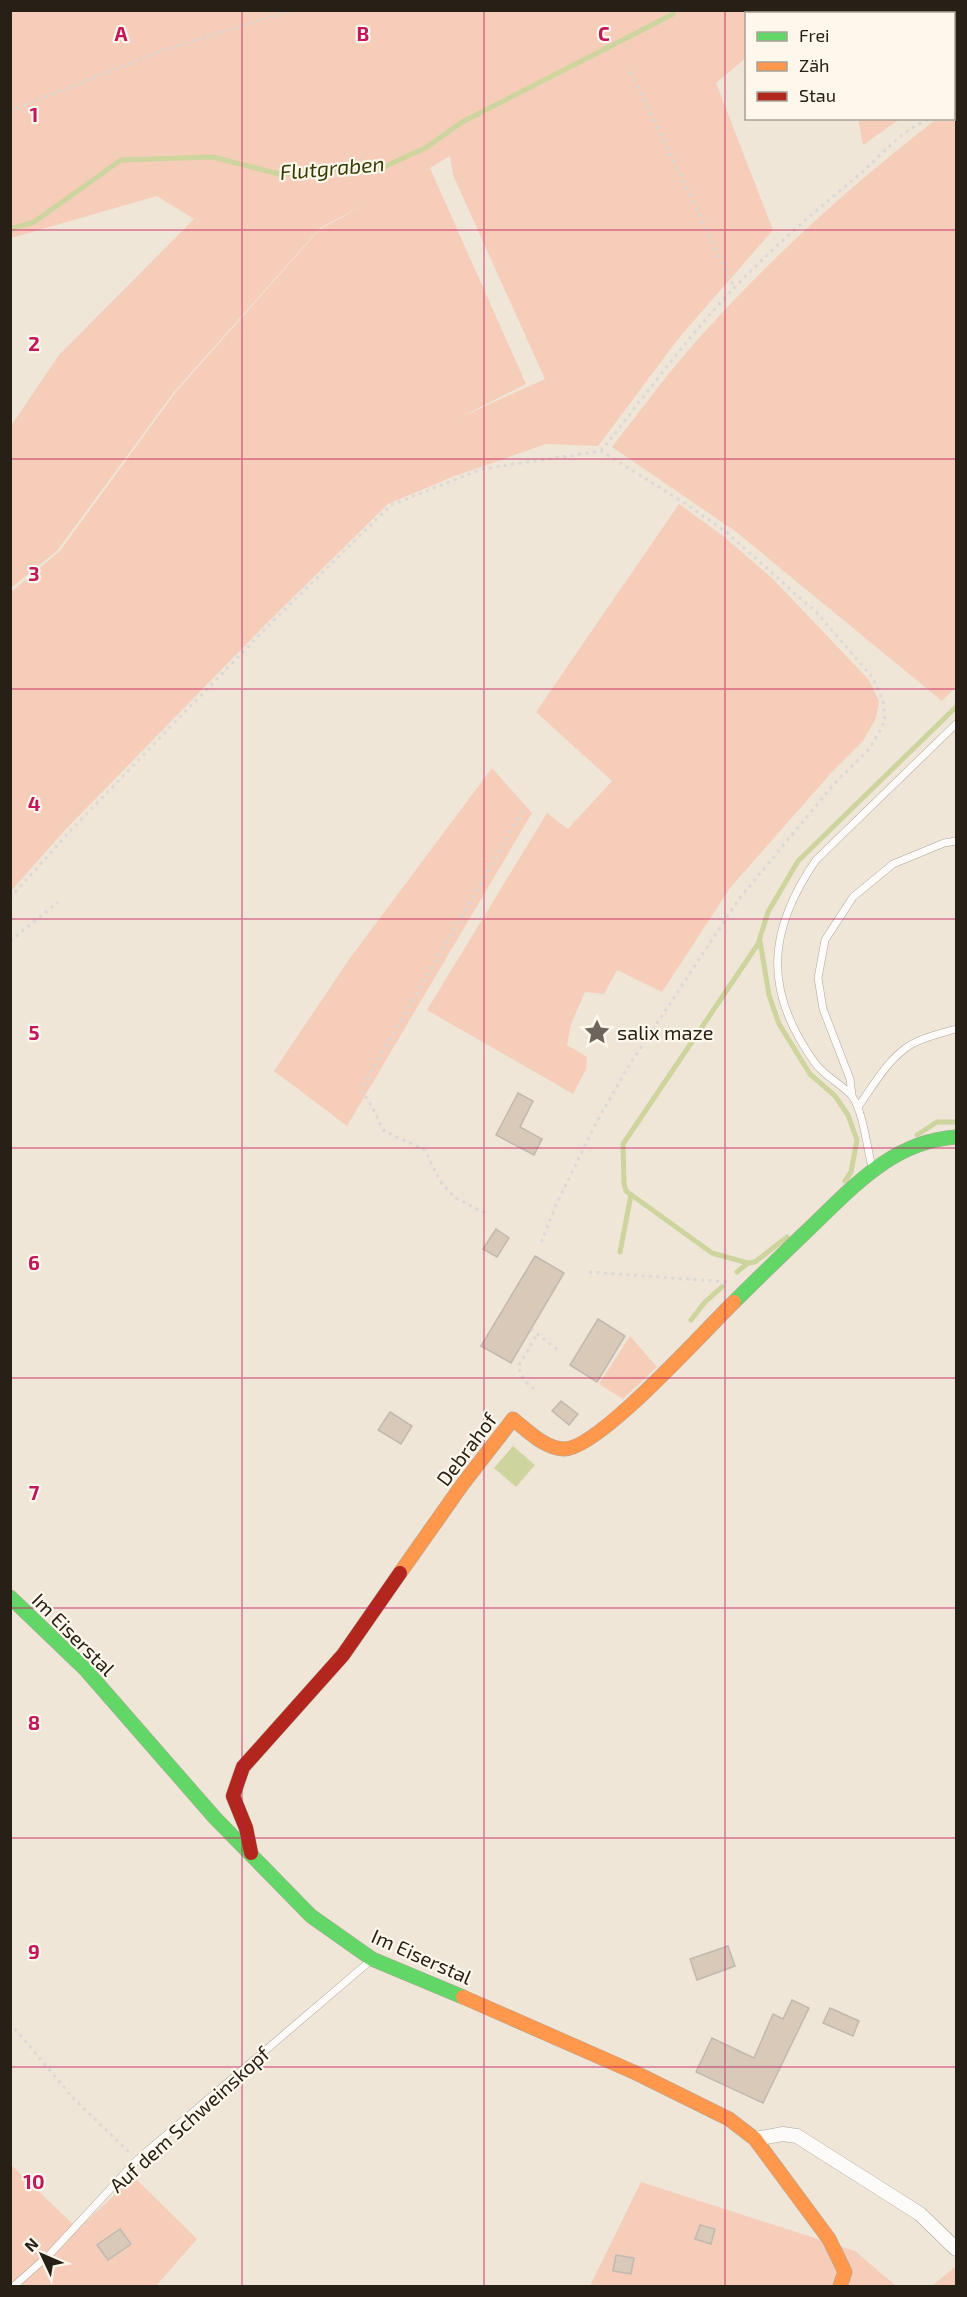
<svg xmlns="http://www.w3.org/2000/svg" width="967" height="2297" font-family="'Exo 2',sans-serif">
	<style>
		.green { fill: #f5cdb9; fill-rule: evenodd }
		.water { fill: #cdd49e }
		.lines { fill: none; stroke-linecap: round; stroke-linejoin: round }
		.stream { stroke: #cdd49e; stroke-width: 5 }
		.building { fill: #d8c9b9; stroke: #c1b9af; stroke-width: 1.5 }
		.lane-casing { stroke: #aca69a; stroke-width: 8 }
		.street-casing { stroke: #aca69a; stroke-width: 15 }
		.fast-casing { stroke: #aca69a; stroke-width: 15 }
		.slow-casing { stroke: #aca69a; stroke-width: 15 }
		.jam-casing { stroke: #aca69a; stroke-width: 15 }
		.path { stroke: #dcd9d5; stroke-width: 3; stroke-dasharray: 3 4.5; stroke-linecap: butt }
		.lane { stroke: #fdfbf9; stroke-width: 7 }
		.street { stroke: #fdfbf9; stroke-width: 14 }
		.fast { stroke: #63d668; stroke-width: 14 }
		.slow { stroke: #ff974d; stroke-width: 14 }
		.jam { stroke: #b3261e; stroke-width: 14 }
		.grid { fill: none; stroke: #c2185b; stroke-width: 1.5; stroke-opacity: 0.55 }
		.labels { text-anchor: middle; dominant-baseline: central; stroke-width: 4.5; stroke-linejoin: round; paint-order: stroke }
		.poi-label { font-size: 20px; fill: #262017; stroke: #fef7ec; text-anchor: start }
		.street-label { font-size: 20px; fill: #262017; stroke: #fef7ec }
		.water-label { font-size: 21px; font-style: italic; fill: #343b03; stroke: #fef7ec }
		.grid-label { font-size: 20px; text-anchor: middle; font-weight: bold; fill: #c2185b; stroke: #fef7ec; stroke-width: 4.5; stroke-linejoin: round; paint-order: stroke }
	</style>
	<rect width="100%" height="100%" fill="#efe6d8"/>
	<path class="green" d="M11,10L804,11L801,13L746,14V58L716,83L773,230L678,339L598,446L546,444L452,477L388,504L265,625L66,829L11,891V592L60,551L175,393L319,230L364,205L320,228L174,392L57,551L11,588V426L59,355L194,219L157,196L11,238ZM450,156L453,175L545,379L459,418L526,384L430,168Z
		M835,11H956V100H954V14H836Z
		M858,118H900V119L863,145Z
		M934,121H956V687L942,701L735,531L612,447C638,414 663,379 691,347C764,264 846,189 934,121Z
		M679,504L723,536L772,578L869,680L879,701L876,718L863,741L832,772L730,888L662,992L617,970L604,994L585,992L571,1024L567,1045L587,1057L586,1069L573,1094L427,1010L547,813L568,829L612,781L536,712Z
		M492,768L532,813L347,1126L274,1071L350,958Z
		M630,1336L657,1367L623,1399L599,1384Z
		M10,2164L78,2229L134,2177L197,2239L156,2286H11Z
		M641,2182L855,2251L896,2286H590Z
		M956,2266V2286H932Z"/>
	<path class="water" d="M513,1446L535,1465L516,1487L494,1468Z"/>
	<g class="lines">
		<path class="stream" d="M10,229L34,222L121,160L213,157L279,174L386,166L427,147L462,122L650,26L673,14L674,10
			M760,941L769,995L779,1024L810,1074L835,1096L848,1115L857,1140L851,1172L845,1181
			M917,1135L937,1122H956
			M620,1252L631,1195
			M748,1263L712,1253L626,1191L624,1183L623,1144L758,944L768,912L798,861L956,707
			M737,1272L748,1263L755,1262L787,1237
			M691,1320L705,1302L722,1287"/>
	</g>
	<path class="building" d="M518,1093L533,1101L520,1127L542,1139L534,1155L496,1135Z
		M496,1229L509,1238L497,1257L483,1249Z
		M535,1256L564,1273L511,1363L481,1346Z
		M598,1319L625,1336L597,1382L570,1365Z
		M561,1401L578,1414L569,1425L552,1411Z
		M390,1412L412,1426L401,1444L378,1430Z
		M728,1946L735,1966L697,1980L690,1959Z
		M792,2000L809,2008L763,2103L696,2072L712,2038L754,2058L773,2014L783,2019Z
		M830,2008L859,2021L853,2036L823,2023Z
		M700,2225L715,2229L711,2244L695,2239Z
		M120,2229L131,2244L108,2260L97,2245Z
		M616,2255L634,2258L631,2274L613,2271Z"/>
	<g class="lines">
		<g class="lane-casing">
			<path id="lane" d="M852,1096L850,1079L823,1009L818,978L825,940L853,897L893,864L944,843L956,841
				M858,1107C873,1086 889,1057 912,1044C926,1036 942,1033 956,1029
				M872,1167C867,1148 863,1111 852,1096C843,1085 824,1076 815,1063C763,991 767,931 816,860L956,724
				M14,2286L51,2253L137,2160L370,1961"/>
		</g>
		<g class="street-casing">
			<path id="street" d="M755,2139L783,2134L797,2136L920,2214L956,2249"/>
		</g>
		<g class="fast-casing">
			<path id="fast" d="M734,1302C759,1277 785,1252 810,1228C853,1187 893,1141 956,1137
				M10,1597L85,1669L215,1818L311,1916L372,1959L463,1997"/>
		</g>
		<g class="slow-casing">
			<path id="slow" d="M400,1573L462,1485L513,1419C528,1431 544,1448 564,1449C598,1450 705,1330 734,1302
				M463,1997L636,2073L729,2119L755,2139L829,2239L845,2272L840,2286"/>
		</g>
		<g class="jam-casing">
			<path id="jam" d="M251,1853L246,1828L233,1796L243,1767L343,1655L400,1573"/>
		</g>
		<path class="path" d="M631,72L734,287
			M10,111L164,50L293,10
			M954,113H956
			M601,451C645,396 687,337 736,286C775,245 818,209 861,173C883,154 903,128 932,118
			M10,898L71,830L267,627L391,505L482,469L601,451L683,502L726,532L817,613L873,678L883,701L885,721L870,748L834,784L739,899L628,1067L595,1125L556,1205L541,1243
			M10,941L58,902
			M485,1213L454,1197L440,1181L425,1150L384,1131L368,1099L363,1095L362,1088L526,806
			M589,1272L728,1282
			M531,1329L559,1351
			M534,1389L525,1381L518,1367L537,1334
			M10,2023L74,2099L129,2152"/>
		<use href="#lane" class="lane"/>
		<use href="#street" class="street"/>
		<use href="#fast" class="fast"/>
		<use href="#slow" class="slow"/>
		<use href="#jam" class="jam"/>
	</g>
	<path class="grid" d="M242,10V2286M484,10V2286M725,10V2286M10,230H956M10,459H956M10,689H956M10,919H956M10,1148H956M10,1378H956M10,1608H956M10,1838H956M10,2067H956"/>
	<defs>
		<g id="sight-bare" transform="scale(2.07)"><path d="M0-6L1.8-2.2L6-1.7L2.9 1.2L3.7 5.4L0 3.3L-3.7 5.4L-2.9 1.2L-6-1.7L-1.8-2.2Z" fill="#6c655b" stroke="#fef7ec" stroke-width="2.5" paint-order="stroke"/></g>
	</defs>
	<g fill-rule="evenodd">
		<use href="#sight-bare" x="597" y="1032"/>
	</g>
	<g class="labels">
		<g class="poi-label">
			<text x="617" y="1032">salix maze</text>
		</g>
		<g class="street-label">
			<text transform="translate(466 1449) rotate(-53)">Debrahof</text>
			<text transform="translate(74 1634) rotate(45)">Im Eiserstal</text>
			<text transform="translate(422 1956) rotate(24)">Im Eiserstal</text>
			<text transform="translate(189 2119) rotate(-42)">Auf dem Schweinskopf</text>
		</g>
		<g class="water-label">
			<text transform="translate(332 167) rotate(-5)">Flutgraben</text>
		</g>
	</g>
	<g class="grid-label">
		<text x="121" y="41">A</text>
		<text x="363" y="41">B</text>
		<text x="604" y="41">C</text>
		<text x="34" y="122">1</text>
		<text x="34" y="351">2</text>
		<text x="34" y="581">3</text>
		<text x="34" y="811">4</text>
		<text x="34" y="1040">5</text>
		<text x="34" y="1270">6</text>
		<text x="34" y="1500">7</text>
		<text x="34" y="1730">8</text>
		<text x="34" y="1959">9</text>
		<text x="34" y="2189">10</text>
	</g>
	<rect width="967" height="2297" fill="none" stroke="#262017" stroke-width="24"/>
	<rect x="745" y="12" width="210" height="108" fill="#fef7ec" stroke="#a8a197" stroke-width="1.5"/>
	<rect x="757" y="32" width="30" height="9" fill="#63d668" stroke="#a8a197" stroke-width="1.5"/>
	<text x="799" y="42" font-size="18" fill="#262017">Frei</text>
	<rect x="757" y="62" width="30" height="9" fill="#ff974d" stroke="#a8a197" stroke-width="1.5"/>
	<text x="799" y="72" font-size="18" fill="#262017">Zäh</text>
	<rect x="757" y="92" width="30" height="9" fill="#b3261e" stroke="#a8a197" stroke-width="1.5"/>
	<text x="799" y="102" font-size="18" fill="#262017">Stau</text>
	<g transform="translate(42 2255) rotate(314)" stroke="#fef7ec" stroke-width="4.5" paint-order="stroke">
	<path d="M0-4.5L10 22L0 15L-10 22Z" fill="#262017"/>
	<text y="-9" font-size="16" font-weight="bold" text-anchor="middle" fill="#262017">N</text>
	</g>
</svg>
